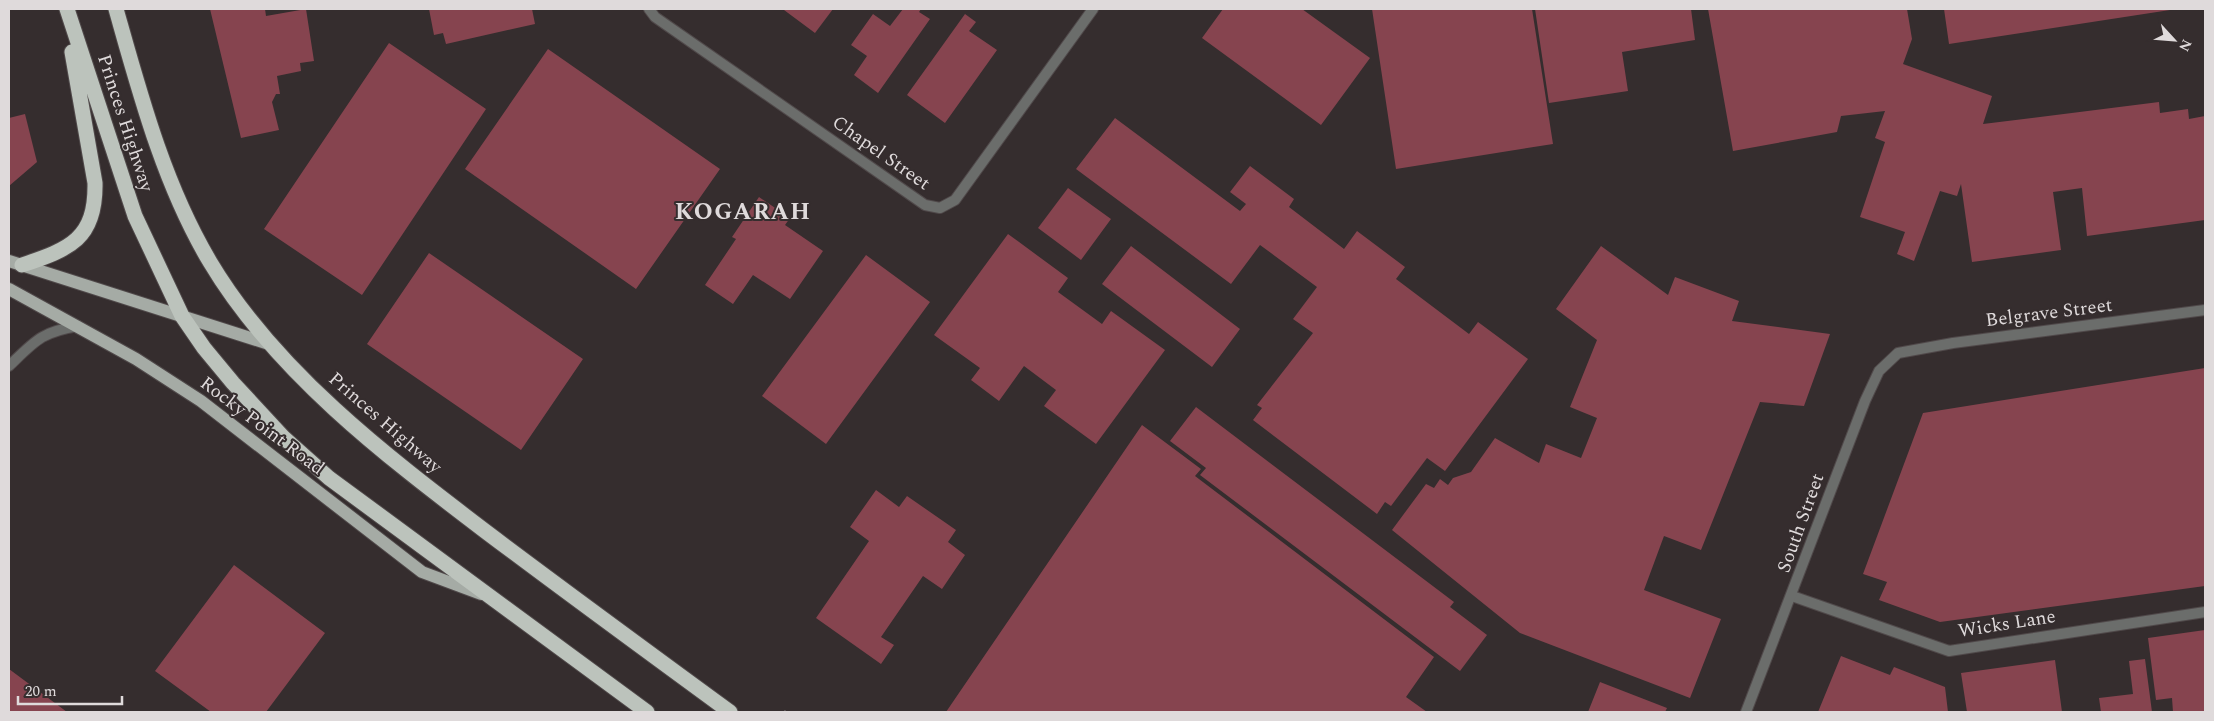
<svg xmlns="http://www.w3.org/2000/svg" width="2214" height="721" font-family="Spectral,serif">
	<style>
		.building { fill: #86444f }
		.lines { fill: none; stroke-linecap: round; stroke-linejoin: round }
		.lane-casing { stroke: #50494a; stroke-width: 12 }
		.street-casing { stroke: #50494a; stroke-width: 12 }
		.primary-casing { stroke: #50494a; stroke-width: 14 }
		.highway-casing { stroke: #50494a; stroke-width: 17 }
		.path { stroke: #756e6f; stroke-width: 3; stroke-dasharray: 5 2.5; stroke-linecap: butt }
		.lane { stroke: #6b6d6b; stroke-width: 10 }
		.street { stroke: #6b6d6b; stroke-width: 10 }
		.primary { stroke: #a5aba5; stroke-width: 12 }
		.highway { stroke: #bcc3bc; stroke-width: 15 }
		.labels { text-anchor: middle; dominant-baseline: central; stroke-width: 4; stroke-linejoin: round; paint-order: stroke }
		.street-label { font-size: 19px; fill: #dfdadb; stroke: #352d2e }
		.district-label { font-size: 24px; font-weight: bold; letter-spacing: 1px; fill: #dfdadb; stroke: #352d2e }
	</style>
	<rect width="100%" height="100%" fill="#352d2e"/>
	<path class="building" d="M210,9H265L266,16L306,9L314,61L300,63L301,71L277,76L280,94H276L272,102L279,130L241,138Z
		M429,9H532L535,24L446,44L443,33L434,35Z
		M785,9H833L815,33L784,10Z
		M903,9H921L919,12L930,19L878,93L854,75L867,56L851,45L873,14L890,26Z
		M1223,9H1302L1370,58L1321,125L1202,38Z
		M1372,9H1532L1553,144L1396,169Z
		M1535,9H1691L1695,40L1622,52L1628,91L1549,103Z
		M1708,9H1907L1912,39L1903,64L1992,96L1983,124L2159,102L2160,113L2188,109L2189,119L2205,116V220L2087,236L2082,188L2053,192L2061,250L1972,262L1961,184L1957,196L1940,191L1914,261L1897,254L1905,232L1860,217L1885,142L1875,138L1885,111L1841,116L1837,132L1733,151Z
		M1944,9H2170V10L1949,44Z
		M965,14L976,22L969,31L997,50L945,123L907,95Z
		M389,43L486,109L362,295L264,229Z
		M548,49L720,169L636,289L465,169Z
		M25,114L37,162L9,186V118Z
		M1115,118L1240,211L1246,204L1230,192L1250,166L1294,199L1289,207L1344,249L1357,231L1405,267L1396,279L1469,334L1478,322L1528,359L1445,471L1427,458L1391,506L1385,502L1377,514L1253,420L1262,408L1257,405L1313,333L1293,319L1317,287L1260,245L1231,284L1076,169Z
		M1068,188L1111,219L1081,260L1038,228Z
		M759,197L790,218L785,225L823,251L790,299L753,275L733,304L705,285L736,239L732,237Z
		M1008,234L1068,278L1058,292L1102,324L1111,311L1165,350L1096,444L1044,406L1056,390L1024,366L999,401L971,380L980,368L934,335Z
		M1131,246L1240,329L1212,367L1102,284Z
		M1601,246L1668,295L1675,277L1739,301L1732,321L1830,334L1804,406L1760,402L1701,550L1664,536L1644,590L1721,619L1690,698L1520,633L1392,530L1426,484L1434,488L1440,479L1448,485L1453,478L1471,472L1495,438L1539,463L1546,444L1581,458L1597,418L1570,407L1597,340L1556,309Z
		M429,253L583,359L521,450L367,344Z
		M866,255L930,302L826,444L762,396Z
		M2205,368V586L1940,622L1879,600L1887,582L1863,574L1923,413Z
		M1196,407L1454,602L1450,607L1487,635L1460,671L1200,475L1206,468L1170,441Z
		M1142,425L1201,469L1195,476L1434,657L1406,697L1427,712H946Z
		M876,490L899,507L907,496L956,530L948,542L965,555L942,589L923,576L881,637L894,645L881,664L816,618L869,541L850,527Z
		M234,565L325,633L266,712H211L155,671Z
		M2205,630V712H2173L2172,698L2156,700L2148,638Z
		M1841,656L1890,675L1894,667L1945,687L1948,712H1818Z
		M2145,659L2152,712H2101L2099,698L2133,694L2129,661Z
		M2055,660L2062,712H1967L1961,673Z
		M9,669L67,712H9Z
		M1600,682L1667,708L1665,712H1588Z"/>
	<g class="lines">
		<g class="lane-casing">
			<path id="lane" d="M1792,596L1949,651L2205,612"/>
		</g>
		<g class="street-casing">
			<path id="street" d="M649,9L655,17L925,205L940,208L955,200L1093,9
				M9,366C35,341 41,332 78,326
				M1746,712L1865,401L1879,371L1898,353L1953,343L2205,310"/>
		</g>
		<g class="primary-casing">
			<path id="primary" d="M9,261L272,345
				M9,289L136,359L201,401L422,572L481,594"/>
		</g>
		<g class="highway-casing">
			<path id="highway" d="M67,9L135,216L182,316L204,348L233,383L283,437L329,478L647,712
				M116,9C140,94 164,185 210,262C275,371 385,455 485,531C566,592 648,652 730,712
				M22,265C70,249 96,239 95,183L72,52"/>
		</g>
		<path class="path" d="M785,712L786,711"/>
		<use href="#lane" class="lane"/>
		<use href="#street" class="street"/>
		<use href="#primary" class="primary"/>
		<use href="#highway" class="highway"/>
	</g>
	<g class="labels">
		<g class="street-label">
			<text transform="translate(125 123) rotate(72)">Princes Highway</text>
			<text transform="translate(881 153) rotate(35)">Chapel Street</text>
			<text transform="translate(2049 313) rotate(-7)">Belgrave Street</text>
			<text transform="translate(385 423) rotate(41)">Princes Highway</text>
			<text transform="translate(262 426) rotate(37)">Rocky Point Road</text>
			<text transform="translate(1801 523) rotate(-70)">South Street</text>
			<text transform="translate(2007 624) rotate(-9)">Wicks Lane</text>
		</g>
		<g class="district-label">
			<text x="743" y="212">KOGARAH</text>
		</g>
	</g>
	<rect width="2214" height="721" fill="none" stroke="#dfdadb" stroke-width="20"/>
	<g transform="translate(2174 40) rotate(116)" stroke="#352d2e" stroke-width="4" paint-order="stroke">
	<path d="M0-4L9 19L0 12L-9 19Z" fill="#dfdadb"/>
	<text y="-8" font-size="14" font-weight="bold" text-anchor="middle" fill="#dfdadb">N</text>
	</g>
	<path d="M18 696v8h104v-8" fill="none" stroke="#dfdadb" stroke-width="2.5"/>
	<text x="25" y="696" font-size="15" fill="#dfdadb" stroke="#352d2e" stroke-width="4" paint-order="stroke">20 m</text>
</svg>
